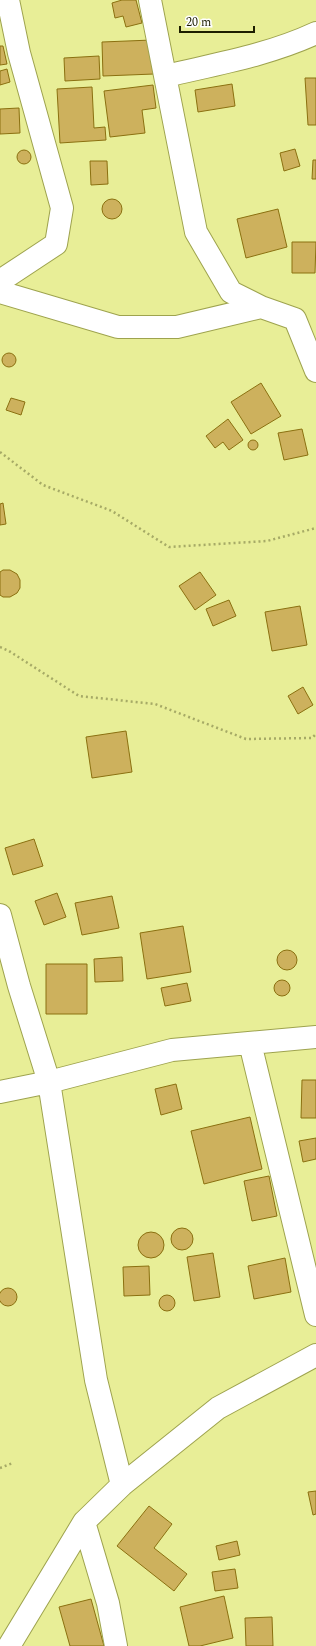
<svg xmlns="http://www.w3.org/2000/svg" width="316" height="1646" font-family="Spectral,serif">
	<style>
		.building { fill: #cdb15d; stroke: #8b7010 }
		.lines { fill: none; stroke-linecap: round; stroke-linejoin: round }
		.street-casing { stroke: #9ea34e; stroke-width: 24 }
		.path { stroke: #a6aa66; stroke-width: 2.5; stroke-dasharray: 2 3; stroke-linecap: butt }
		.street { stroke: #fff; stroke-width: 22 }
	</style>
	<rect width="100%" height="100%" fill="#e8ee97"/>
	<path class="building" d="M122,0H136L142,23L126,27L123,16L115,18L112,3Z
		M152,40L154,74L103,76L102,42Z
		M0,46H3L7,64L0,65Z
		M99,56L100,79L65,81L64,58Z
		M7,69L10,82L0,85V71Z
		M305,78H316V125H308Z
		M232,84L235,106L198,112L195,90Z
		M153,85L156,108L142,110L145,133L110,137L104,91Z
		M92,87L94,128L105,127L106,140L60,143L57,89Z
		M19,108L20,133L0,134V109Z
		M295,149L300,166L284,171L280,153Z
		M17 157a7 7 0 1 1 14 0a7 7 0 1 1-14 0Z
		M313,160H316V179H312Z
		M90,161H107L108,184L91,185Z
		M102 209a10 10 0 1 1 20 0a10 10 0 1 1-20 0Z
		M278,209L287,247L246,258L237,219Z
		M292,242H316L315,273H292Z
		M2 360a7 7 0 1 1 14 0a7 7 0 1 1-14 0Z
		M261,383L281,416L251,434L231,402Z
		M11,398L25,402L21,415L6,410Z
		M228,419L243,440L229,450L223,442L215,448L206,436Z
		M302,429L308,455L284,460L278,433Z
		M248 445a5 5 0 1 1 10 0a5 5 0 1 1-10 0Z
		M3,503L6,524L0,525V504Z
		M3,570H10L17,574L20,580V588L17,593L10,597H3L0,595V572Z
		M200,572L216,595L195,610L179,586Z
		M229,600L236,616L213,626L206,609Z
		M300,606L307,645L272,651L265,612Z
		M303,687L313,705L298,714L288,696Z
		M126,731L132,772L92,778L86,737Z
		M34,839L43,866L13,875L5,848Z
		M57,893L66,917L44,925L35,901Z
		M112,896L119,928L82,935L75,903Z
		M183,926L191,972L147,979L140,933Z
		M277 960a10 10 0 1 1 20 0a10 10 0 1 1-20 0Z
		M122,957L123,981L95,982L94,959Z
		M46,964H87V1014H46Z
		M274 988a8 8 0 1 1 16 0a8 8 0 1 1-16 0Z
		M187,983L191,1001L165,1006L161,988Z
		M302,1080H316V1118H301Z
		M176,1084L182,1109L161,1115L155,1089Z
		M250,1117L262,1169L204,1184L191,1131Z
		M316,1138V1159L303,1162L299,1141Z
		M269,1176L277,1216L252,1221L244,1181Z
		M171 1239a11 11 0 1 1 22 0a11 11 0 1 1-22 0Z
		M138 1245a13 13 0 1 1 26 0a13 13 0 1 1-26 0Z
		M213,1253L220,1297L194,1301L187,1257Z
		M285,1258L291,1292L254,1299L248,1266Z
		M149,1266L150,1295L124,1296L123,1267Z
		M-1 1297a9 9 0 1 1 18 0a9 9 0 1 1-18 0Z
		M159 1303a8 8 0 1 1 16 0a8 8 0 1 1-16 0Z
		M316,1491V1514L313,1515L308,1492Z
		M149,1506L172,1524L154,1548L187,1574L174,1591L117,1546Z
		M237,1541L240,1555L219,1560L216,1546Z
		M235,1569L238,1588L215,1591L212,1572Z
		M224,1596L233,1638L200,1646H189L180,1607Z
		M91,1599L104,1646H70L59,1607Z
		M272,1617L273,1646H246L245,1618Z"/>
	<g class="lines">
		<g class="street-casing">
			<path id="street" d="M150,0L196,232L231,292L261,307L295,319L316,371
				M166,76C216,64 269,55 316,33
				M0,281L56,244L62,208L19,53L8,0
				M0,292L118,327H177L261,307
				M0,915L19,986L49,1082L96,1380L122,1485
				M250,1043L316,1315
				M0,1092L49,1082L172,1050L316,1037
				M84,1522L122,1485L218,1408L316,1355
				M9,1646L84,1522L108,1603L116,1646"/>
		</g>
		<path class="path" d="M0,452L43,485L112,511L169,547L267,541L316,528
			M0,647L9,651L79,696L155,704L246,739L312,738L316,734
			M0,1468L13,1463"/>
		<use href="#street" class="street"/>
	</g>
	<path d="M180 26v6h74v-6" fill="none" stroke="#1d1e00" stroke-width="2"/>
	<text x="186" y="26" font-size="12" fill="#1d1e00" stroke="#ffffff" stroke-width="3" paint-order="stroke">20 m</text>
</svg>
